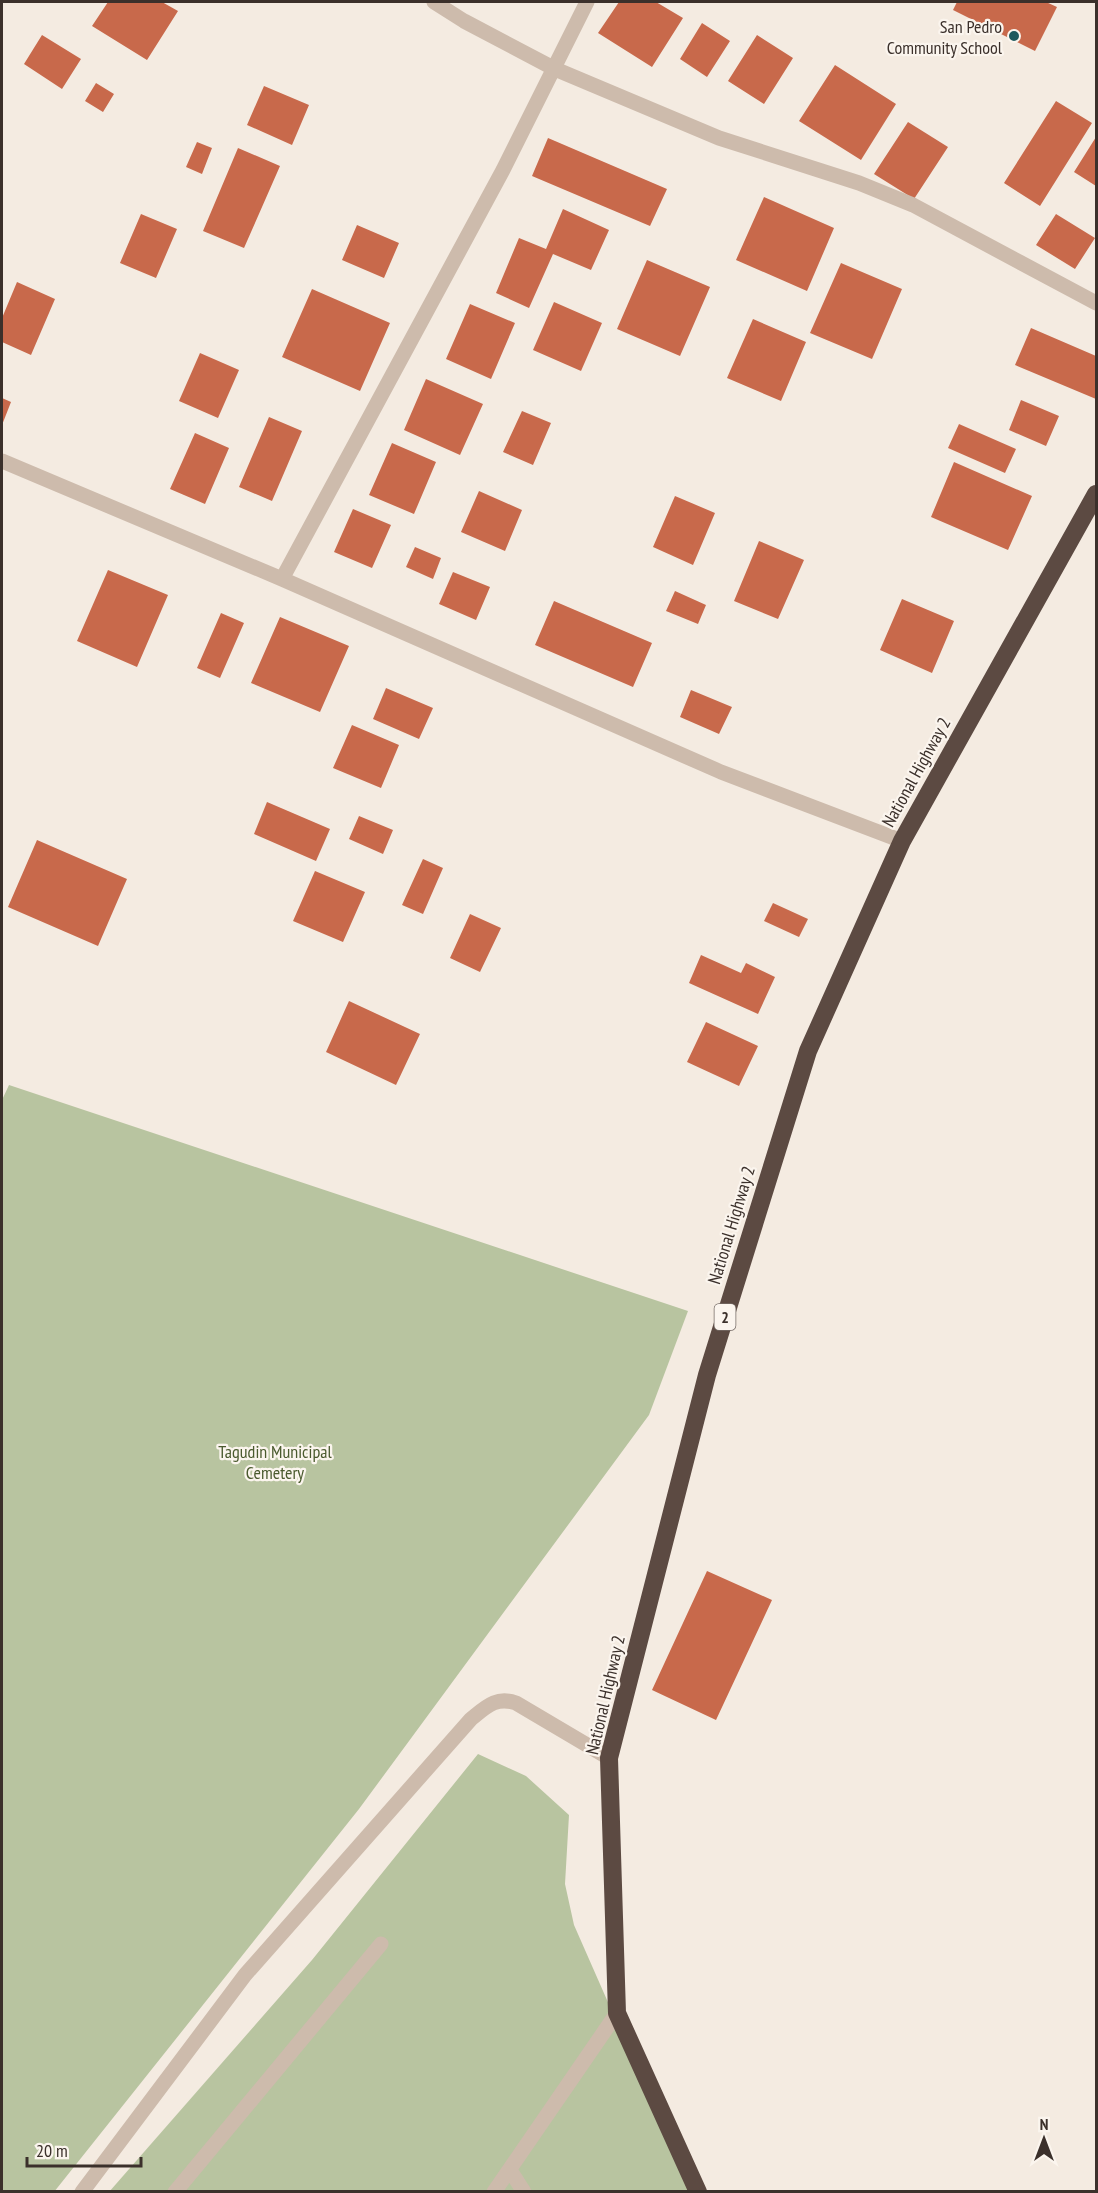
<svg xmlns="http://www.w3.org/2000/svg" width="1098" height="2193" font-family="'PT Sans Narrow',sans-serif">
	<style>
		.green { fill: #b8c4a0 }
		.building { fill: #c8694b }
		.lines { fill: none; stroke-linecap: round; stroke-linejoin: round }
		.lane { stroke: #cdbbac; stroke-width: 15 }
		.street { stroke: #cdbbac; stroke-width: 15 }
		.highway { stroke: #5c4a42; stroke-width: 18 }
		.poi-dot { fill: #1f5a5e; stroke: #fbf5ee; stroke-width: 2 }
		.labels { text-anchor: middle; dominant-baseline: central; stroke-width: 4.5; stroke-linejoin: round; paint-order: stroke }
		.shield { fill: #fbf5ee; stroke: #756b66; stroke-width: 1.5 }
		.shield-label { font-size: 16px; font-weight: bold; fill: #3b302b }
		.poi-label { font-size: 18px; fill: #3b302b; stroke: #fbf5ee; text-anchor: end }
		.street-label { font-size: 18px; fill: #3b302b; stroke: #fbf5ee }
		.park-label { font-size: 18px; fill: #4a5a2e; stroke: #fbf5ee }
	</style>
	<rect width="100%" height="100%" fill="#f4ebe1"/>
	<path class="green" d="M9,1085L688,1311L649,1415L359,1809L54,2192L2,2191V1100Z
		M478,1754L526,1776L569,1815L565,1884L574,1925L691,2191L109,2192L312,1960Z"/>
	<path class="building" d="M108,2H162L178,11L147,60L92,26Z
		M619,2H656L683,18L652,67L598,33Z
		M957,2H1046L1057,7L1035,51L953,10Z
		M702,23L730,41L707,77L680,59Z
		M42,35L81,59L62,89L24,64Z
		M757,35L793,58L764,104L728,81Z
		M835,65L896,104L861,160L799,121Z
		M96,83L114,94L103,112L85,101Z
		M264,86L309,105L292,145L247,125Z
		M1056,101L1092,123L1040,206L1004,183Z
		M908,122L948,147L914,199L874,174Z
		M1096,137V186L1074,172Z
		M548,138L667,189L650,226L532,176Z
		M197,142L212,148L202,174L186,167Z
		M238,148L280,166L244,248L203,231Z
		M764,197L834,228L807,291L736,260Z
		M563,209L609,230L591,270L553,254L529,308L496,293L519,238L546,249Z
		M141,214L177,229L156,278L120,263Z
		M1056,214L1095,238L1075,269L1036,245Z
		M357,225L399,243L384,278L342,260Z
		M647,260L710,287L680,356L617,329Z
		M841,263L902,289L872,359L810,333Z
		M17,282L55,299L31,355L2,342V318Z
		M312,289L390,323L360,391L282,357Z
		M554,302L602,323L581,371L533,350Z
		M470,304L515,323L491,379L446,359Z
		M753,319L806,342L781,401L727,378Z
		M1031,328L1096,356V399L1015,365Z
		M200,353L239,370L218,418L179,401Z
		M426,379L483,404L460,455L404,430Z
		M2,398L11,402L2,425Z
		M1021,400L1059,416L1046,446L1009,430Z
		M522,411L551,423L533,465L503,452Z
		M269,417L302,431L272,501L239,487Z
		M959,424L1016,449L1005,473L948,448Z
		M195,433L229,448L205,504L170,489Z
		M392,443L436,462L414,514L369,495Z
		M954,462L1032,496L1008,550L931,517Z
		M479,491L522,510L505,551L461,532Z
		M675,496L715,513L693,565L653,547Z
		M353,509L391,525L372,568L334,552Z
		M759,541L804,560L778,619L734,601Z
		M415,547L441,558L433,579L406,567Z
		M108,570L168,595L137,667L77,641Z
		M453,572L490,587L476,620L439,604Z
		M675,591L706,605L698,624L666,611Z
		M902,599L954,621L932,673L880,650Z
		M554,601L652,643L633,687L535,645Z
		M221,613L244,623L220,678L197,668Z
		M280,617L349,646L320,712L251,683Z
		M386,688L433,708L419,739L373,719Z
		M691,690L732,707L719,734L680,717Z
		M352,725L399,745L381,788L333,768Z
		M267,802L330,829L316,861L254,834Z
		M359,816L393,830L383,854L349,839Z
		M37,840L127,879L98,946L8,907Z
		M423,859L443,868L423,914L402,905Z
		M315,871L365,892L343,942L293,921Z
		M773,903L808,919L799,937L764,921Z
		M470,914L501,928L480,972L450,958Z
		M701,955L741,973L746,963L775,977L758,1014L689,983Z
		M349,1001L420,1034L396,1085L326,1052Z
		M706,1022L758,1046L739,1086L687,1062Z
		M707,1571L772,1600L716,1720L652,1690Z"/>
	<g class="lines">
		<path class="lane" d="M510,2170L524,2192
			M175,2192L381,1944
			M494,2192L617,2013"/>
		<path class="street" d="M434,2L464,21L555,69L719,138L859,183L913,205L1096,303
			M2,461L282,579L721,772L902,841
			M282,579L503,170L587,2
			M82,2192L245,1975L471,1719C486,1707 496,1696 516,1703L609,1758"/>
		<path class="highway" d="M698,2192L617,2013L609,1758L707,1375L808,1051L902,841L1096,494"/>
	</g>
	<circle class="poi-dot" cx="1014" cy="36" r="6"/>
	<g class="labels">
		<rect class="shield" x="714.5" y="1304" width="21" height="26" rx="4.5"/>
		<g class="shield-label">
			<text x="725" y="1317">2</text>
		</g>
		<g class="poi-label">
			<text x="1002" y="26">San Pedro<tspan x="1002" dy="21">Community School</tspan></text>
		</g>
		<g class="street-label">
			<text transform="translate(916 772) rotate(-61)">National Highway 2</text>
			<text transform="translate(731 1225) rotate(-73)">National Highway 2</text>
			<text transform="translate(605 1695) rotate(-77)">National Highway 2</text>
		</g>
		<g class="park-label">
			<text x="275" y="1451">Tagudin Municipal<tspan x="275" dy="21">Cemetery</tspan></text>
		</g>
	</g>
	<rect width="1098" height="2193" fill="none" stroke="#3b302b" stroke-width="6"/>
	<g transform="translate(1044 2139)" stroke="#fbf5ee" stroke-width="4.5" paint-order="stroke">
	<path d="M0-4.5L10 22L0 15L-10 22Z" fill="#3b302b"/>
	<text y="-9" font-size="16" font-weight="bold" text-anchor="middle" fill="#3b302b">N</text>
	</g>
	<path d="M27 2157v9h114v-9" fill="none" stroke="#3b302b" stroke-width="3"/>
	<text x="36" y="2157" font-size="18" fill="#3b302b" stroke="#fbf5ee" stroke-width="4.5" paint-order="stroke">20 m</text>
</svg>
